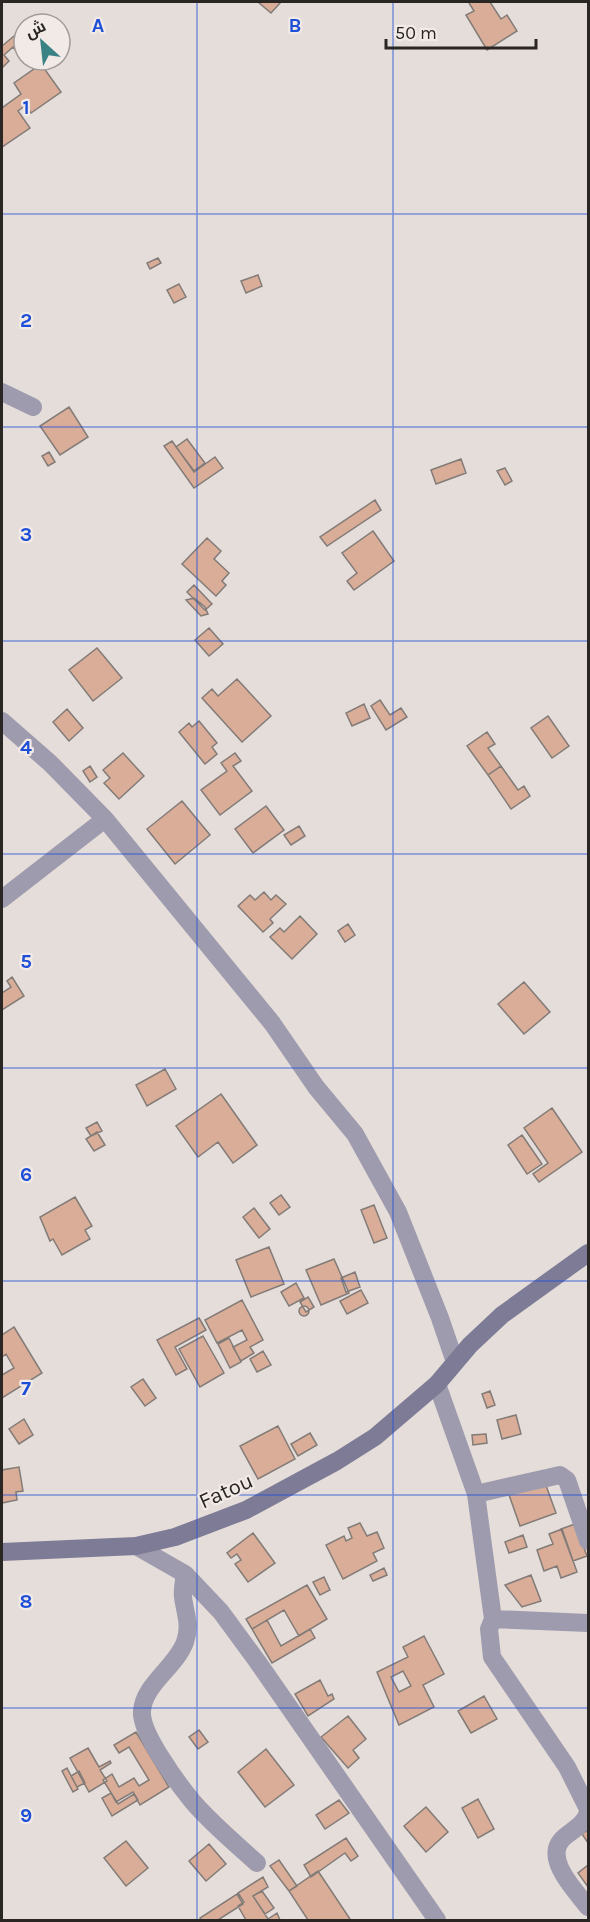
<svg xmlns="http://www.w3.org/2000/svg" width="590" height="1922" font-family="Karla,Cairo,sans-serif">
	<style>
		.building { fill: #d9ad97; stroke: #827b78; stroke-width: 1.5; fill-rule: evenodd }
		.lines { fill: none; stroke-linecap: round; stroke-linejoin: round }
		.street { stroke: #9e9bae; stroke-width: 18 }
		.secondary { stroke: #7e7b96; stroke-width: 18 }
		.grid { fill: none; stroke: #1d4ed8; stroke-width: 1.5; stroke-opacity: 0.55 }
		.labels { text-anchor: middle; dominant-baseline: central; stroke-width: 4.5; stroke-linejoin: round; paint-order: stroke }
		.street-label { font-size: 22px; fill: #292624; stroke: #f2eae6 }
		.grid-label { font-size: 20px; text-anchor: middle; font-weight: bold; fill: #1d4ed8; stroke: #f2eae6; stroke-width: 4.5; stroke-linejoin: round; paint-order: stroke }
	</style>
	<rect width="100%" height="100%" fill="#e5ddd9"/>
	<path class="building" d="M258,2H281L271,13Z
		M471,2H490L501,19L507,15L517,31L487,50L466,15L474,11L469,3Z
		M20,31L24,36V55L21,57L13,47L4,55L9,61L2,68V46Z
		M41,64L61,92L31,113L26,105L18,111L30,128L2,147V108L21,94L14,83Z
		M158,258L161,263L150,269L147,263Z
		M258,275L262,286L246,293L241,281Z
		M179,284L186,297L174,303L167,290Z
		M69,407L88,437L60,455L40,426Z
		M187,439L205,463L194,471L176,447Z
		M172,441L194,472L215,457L223,468L194,488L164,446Z
		M49,452L55,462L48,466L42,456Z
		M461,459L466,473L436,484L431,470Z
		M505,468L512,481L505,485L497,471Z
		M375,500L381,510L327,546L320,537Z
		M373,531L394,561L354,590L347,581L357,573L342,553Z
		M207,538L221,551L214,559L229,573L222,581L226,585L216,596L182,564Z
		M194,585L212,604L205,610L187,592Z
		M194,598L205,607L208,614L201,616L186,600Z
		M209,628L223,644L209,656L195,640Z
		M97,648L122,678L93,701L69,670Z
		M237,679L271,716L242,742L202,698L212,689L218,696Z
		M380,700L390,715L401,708L407,717L386,730L371,706Z
		M364,704L370,718L352,726L346,713Z
		M67,709L83,728L69,741L53,722Z
		M548,716L569,746L552,758L531,728Z
		M199,721L217,743L212,747L217,754L205,764L179,732L189,723L192,727Z
		M487,732L495,744L488,748L501,766L488,775L467,746Z
		M123,753L144,776L119,799L104,783L110,778L103,770Z
		M235,753L241,761L233,766L252,791L220,815L201,790L227,771L221,763Z
		M90,766L97,777L90,782L83,771Z
		M501,766L518,790L524,786L530,796L511,809L488,775Z
		M182,801L210,835L175,864L147,829Z
		M266,806L284,830L253,853L235,829Z
		M299,826L305,836L291,845L284,835Z
		M264,892L271,900L276,895L286,904L270,919L273,923L263,932L238,906L250,895L255,900Z
		M300,916L317,934L292,959L270,937L280,928L284,932Z
		M348,924L355,935L345,942L338,931Z
		M12,977L24,996L2,1010V993L11,987L7,981Z
		M524,982L550,1012L524,1034L498,1004Z
		M165,1069L176,1089L147,1106L136,1085Z
		M221,1094L257,1145L233,1163L218,1142L198,1157L176,1126Z
		M552,1108L582,1152L539,1182L533,1174L548,1163L524,1128Z
		M97,1122L102,1131L91,1136L86,1128Z
		M97,1132L105,1145L94,1151L86,1139Z
		M522,1135L542,1164L527,1174L508,1145Z
		M281,1195L290,1207L279,1215L270,1203Z
		M75,1197L92,1226L85,1230L90,1239L62,1255L53,1239L50,1241L40,1217Z
		M374,1205L387,1238L374,1243L361,1210Z
		M254,1208L270,1229L259,1238L243,1217Z
		M269,1247L284,1284L251,1297L236,1260Z
		M334,1259L349,1293L321,1305L306,1270Z
		M355,1272L360,1287L346,1292L341,1278Z
		M296,1283L304,1298L289,1306L281,1292Z
		M361,1290L368,1303L347,1314L340,1301Z
		M308,1297L314,1307L306,1312L300,1302Z
		M242,1300L263,1340L250,1347L254,1353L241,1361L233,1347L247,1340L242,1330L217,1343L205,1320Z
		M299 1311a5 5 0 1 1 10 0a5 5 0 1 1-10 0Z
		M199,1318L206,1330L175,1347L187,1369L176,1375L157,1340Z
		M14,1327L42,1373L2,1398V1375L14,1368L6,1354L2,1357V1335Z
		M203,1336L224,1373L200,1387L179,1349Z
		M229,1338L241,1362L230,1368L218,1344Z
		M263,1351L271,1365L257,1372L250,1359Z
		M143,1379L156,1398L145,1406L131,1387Z
		M490,1391L495,1405L487,1408L482,1394Z
		M516,1415L521,1434L502,1439L497,1420Z
		M24,1419L33,1435L19,1444L9,1429Z
		M278,1426L295,1459L258,1479L240,1446Z
		M310,1433L317,1445L298,1456L291,1444Z
		M486,1434L487,1443L473,1445L472,1435Z
		M19,1467L23,1491L16,1492L17,1500L2,1503V1470Z
		M544,1480L556,1513L520,1526L508,1492Z
		M360,1523L367,1536L377,1532L384,1548L373,1553L377,1561L343,1579L326,1545L344,1536L346,1541L352,1538L348,1528Z
		M575,1524L587,1556L573,1561L561,1529Z
		M562,1529L577,1572L561,1578L557,1566L544,1571L537,1550L553,1544L549,1534Z
		M253,1533L275,1563L248,1582L235,1564L241,1560L237,1554L231,1558L227,1553Z
		M523,1535L527,1547L509,1553L505,1542Z
		M384,1568L387,1575L373,1581L370,1575Z
		M531,1575L541,1601L522,1607L505,1585Z
		M324,1577L330,1590L320,1595L313,1582Z
		M307,1585L327,1619L299,1636L284,1610L252,1629L246,1619Z
		M267,1620L281,1646L310,1629L315,1638L272,1663L252,1629Z
		M424,1636L444,1674L423,1685L434,1707L399,1725L377,1672L408,1657L403,1647ZM403,1671L411,1686L399,1692L391,1677Z
		M320,1680L328,1696L332,1694L334,1699L308,1716L295,1694Z
		M484,1696L497,1719L471,1733L458,1711Z
		M348,1716L366,1739L353,1750L359,1758L348,1768L321,1737Z
		M199,1730L208,1742L198,1749L189,1737Z
		M136,1732L169,1787L140,1805L134,1794L118,1804L103,1780L112,1774L119,1787L134,1778L139,1786L149,1780L129,1747L119,1753L114,1745Z
		M88,1748L99,1767L110,1761L111,1763L100,1770L107,1781L89,1792L70,1758Z
		M266,1749L294,1785L265,1807L238,1772Z
		M67,1768L78,1789L73,1792L62,1771Z
		M79,1771L85,1783L77,1787L71,1776Z
		M133,1792L138,1800L112,1816L102,1798L111,1793L116,1802Z
		M478,1799L494,1829L478,1838L462,1808Z
		M339,1800L349,1813L325,1829L316,1815Z
		M426,1807L448,1832L426,1852L404,1826Z
		M588,1830V1843L582,1834Z
		M346,1838L358,1856L351,1861L345,1853L311,1877L304,1865Z
		M126,1841L148,1868L126,1886L104,1858Z
		M209,1844L226,1864L206,1881L189,1861Z
		M279,1860L297,1886L289,1891L270,1866Z
		M588,1865V1887L578,1873Z
		M318,1871L350,1919L348,1920H308L289,1891Z
		M263,1877L268,1887L253,1896L268,1919L277,1913L280,1920H246L238,1906L244,1902L238,1893Z
		M262,1891L274,1908L265,1914L253,1896Z
		M237,1894L243,1904L218,1920H201L200,1918Z"/>
	<g class="lines">
		<path class="street" d="M2,392L33,407
			M2,721L50,763L105,819L272,1023L316,1087L355,1134L398,1212L440,1318L455,1362
			M2,899L105,819
			M437,1384L476,1494L493,1619L489,1629L492,1657L567,1767L588,1809
			M476,1494L560,1475L567,1480L588,1541
			M136,1546L185,1574C184,1581 182,1590 183,1597C185,1613 191,1625 185,1642C176,1667 144,1684 142,1711C140,1733 179,1785 193,1802C212,1824 235,1843 257,1863
			M185,1574L221,1612L257,1661L437,1920
			M493,1619L588,1623
			M588,1812C585,1823 576,1828 567,1835C539,1855 575,1890 588,1907"/>
		<path class="secondary" d="M2,1552L136,1546L175,1537L246,1510L337,1461L375,1437L437,1384L470,1345L502,1315L588,1253"/>
	</g>
	<path class="grid" d="M197,2V1920M393,2V1920M2,214H588M2,427H588M2,641H588M2,854H588M2,1068H588M2,1281H588M2,1495H588M2,1708H588"/>
	<g class="labels">
		<g class="street-label">
			<text transform="translate(226 1491) rotate(-24)">Fatou</text>
		</g>
	</g>
	<g class="grid-label">
		<text x="98" y="32">A</text>
		<text x="295" y="32">B</text>
		<text x="26" y="114">1</text>
		<text x="26" y="327">2</text>
		<text x="26" y="541">3</text>
		<text x="26" y="754">4</text>
		<text x="26" y="968">5</text>
		<text x="26" y="1181">6</text>
		<text x="26" y="1395">7</text>
		<text x="26" y="1608">8</text>
		<text x="26" y="1822">9</text>
	</g>
	<rect width="590" height="1922" fill="none" stroke="#292624" stroke-width="6"/>
	<g transform="translate(42 42) rotate(333)"><circle r="28" fill="#f2eae6" stroke="#a29c98" stroke-width="1.5"/>
	<path d="M0-4.5L10 22L0 15L-10 22Z" fill="#3a8385"/>
	<text y="-9" font-size="16" font-weight="bold" text-anchor="middle" fill="#292624">ش</text>
	</g>
	<path d="M386 39v9h150v-9" fill="none" stroke="#292624" stroke-width="3"/>
	<text x="395" y="39" font-size="18" fill="#292624" stroke="#f2eae6" stroke-width="4.5" paint-order="stroke">50 m</text>
</svg>
